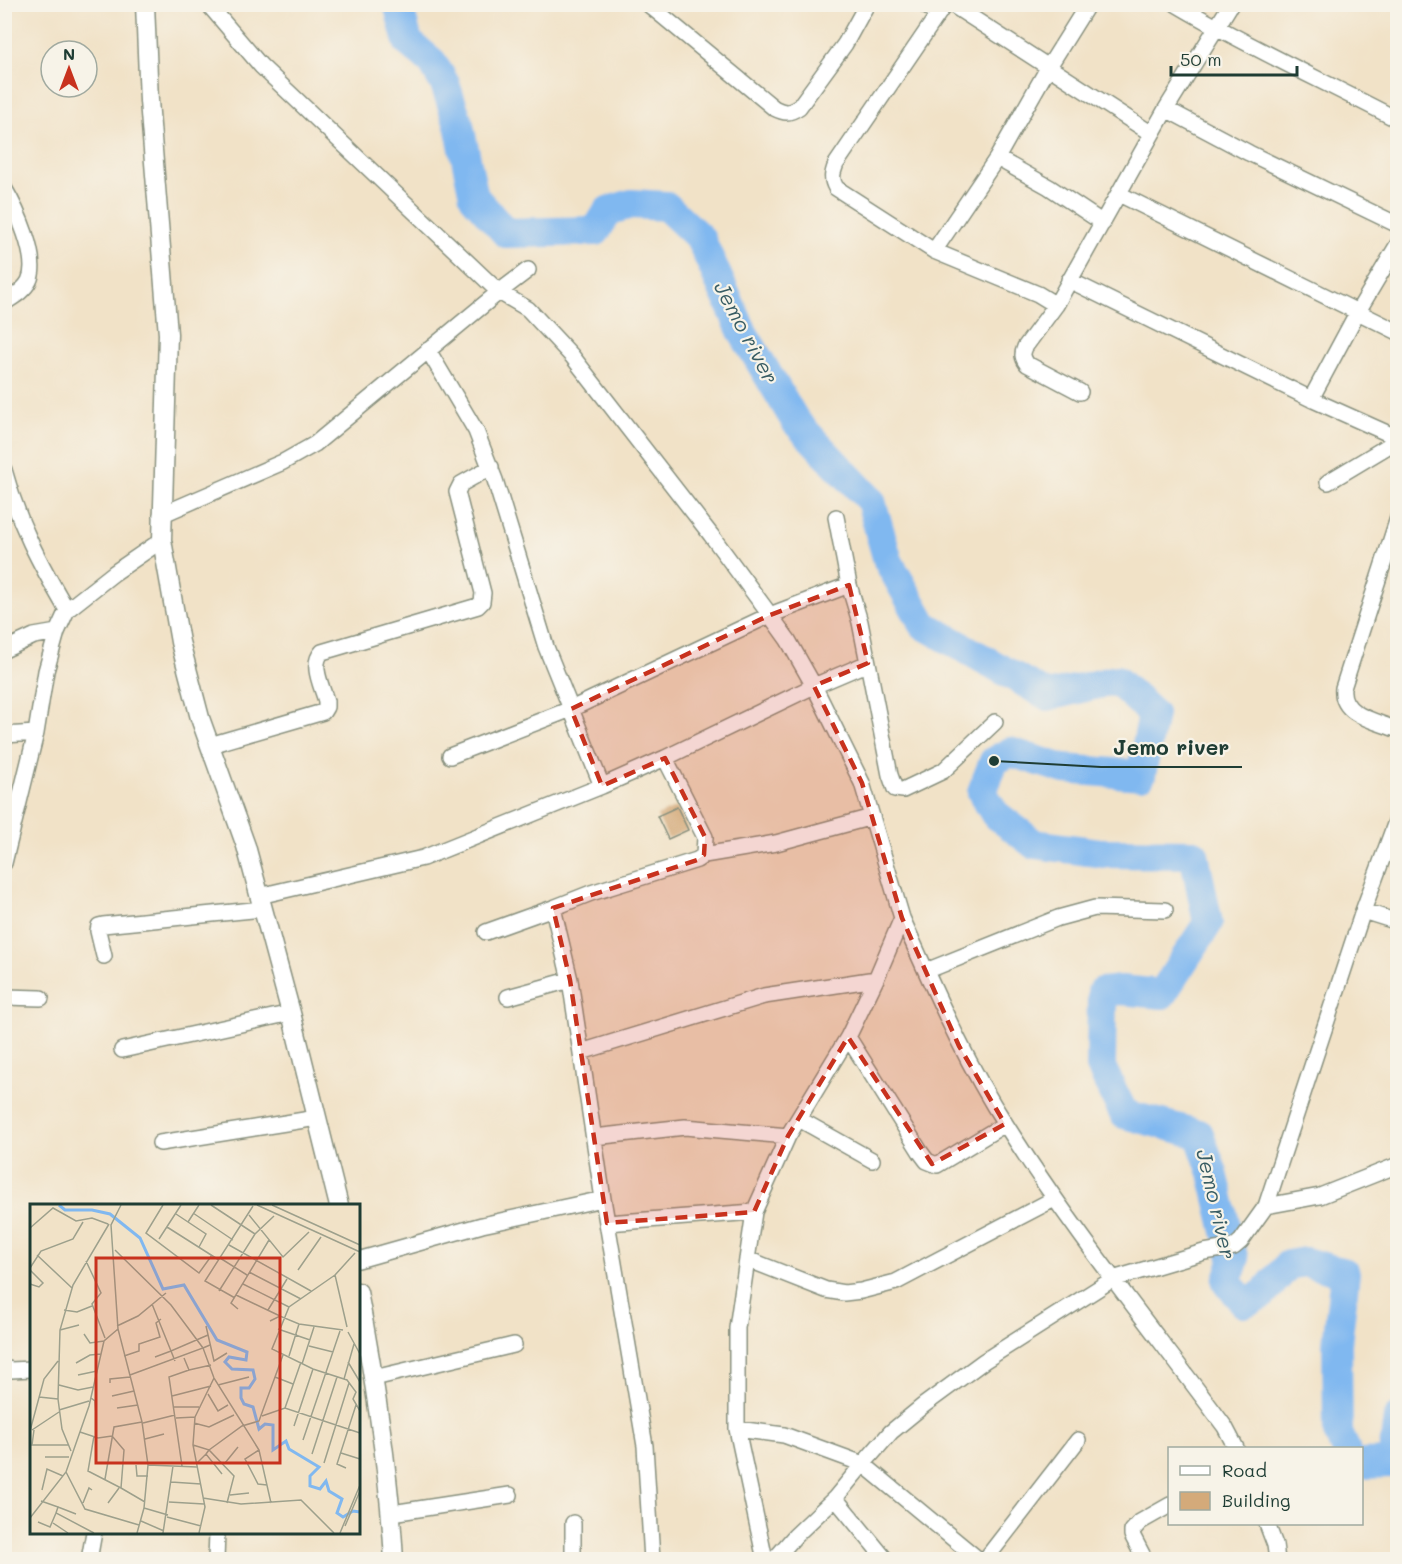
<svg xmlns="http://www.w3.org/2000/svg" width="1402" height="1564" font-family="Mali,sans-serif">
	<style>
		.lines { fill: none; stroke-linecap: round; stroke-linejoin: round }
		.river { stroke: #80b8f0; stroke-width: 30 }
		.building { fill: #d4aa7a }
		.minor-casing { stroke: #88907e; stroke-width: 18 }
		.tertiary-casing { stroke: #88907e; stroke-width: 21 }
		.minor { stroke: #fff; stroke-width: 15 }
		.tertiary { stroke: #fff; stroke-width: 18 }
		.marked { fill: #c8321e; fill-opacity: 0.2; stroke: #c8321e; stroke-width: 4.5; stroke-dasharray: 12 8; stroke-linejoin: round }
		.labels { text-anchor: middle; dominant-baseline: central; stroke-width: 4.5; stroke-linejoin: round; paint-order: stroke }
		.water-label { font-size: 21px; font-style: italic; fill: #375c63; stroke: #f7f3e8 }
		.inset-river { fill: none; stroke: #80b8f0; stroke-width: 3 }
		.inset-road { fill: none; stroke: #9da08c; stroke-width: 1.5 }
		.view { fill: #c8321e; fill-opacity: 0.15; stroke: #c8321e; stroke-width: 3 }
		.inset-edge { fill: none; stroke: #1f3d34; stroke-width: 3 }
		.leader { fill: none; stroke: #1f3d34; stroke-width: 2 }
		.callout-dot { fill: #1f3d34; stroke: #f7f3e8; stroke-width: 2 }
		.callout-label { font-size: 21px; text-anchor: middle; font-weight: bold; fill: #1f3d34; stroke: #f7f3e8; stroke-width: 4.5; stroke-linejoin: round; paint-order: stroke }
	</style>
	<rect width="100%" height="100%" fill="#f7f3e8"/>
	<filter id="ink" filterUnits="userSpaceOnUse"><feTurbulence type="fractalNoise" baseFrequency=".0167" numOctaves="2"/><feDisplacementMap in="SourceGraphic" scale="12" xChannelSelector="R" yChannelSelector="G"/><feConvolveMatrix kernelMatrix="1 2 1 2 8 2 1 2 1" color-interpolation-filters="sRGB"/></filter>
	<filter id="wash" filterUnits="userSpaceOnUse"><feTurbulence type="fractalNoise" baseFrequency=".008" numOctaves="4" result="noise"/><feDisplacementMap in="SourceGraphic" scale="24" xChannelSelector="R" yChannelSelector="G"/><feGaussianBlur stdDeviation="1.35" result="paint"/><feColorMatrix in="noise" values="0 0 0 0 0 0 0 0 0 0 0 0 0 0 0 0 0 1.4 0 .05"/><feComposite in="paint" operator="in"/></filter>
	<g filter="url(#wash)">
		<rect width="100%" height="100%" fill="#f1e2c7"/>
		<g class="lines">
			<path class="river" d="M398,4L408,42L432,62L445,84L459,125L474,197L506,233L596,231L608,211L631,204L666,206L700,238L743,333L796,422L871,501L888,561L924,625L1048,696L1116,680L1153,714L1141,775L1064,769L1010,752L994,761L982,792L995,814L1034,844L1102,853L1194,854L1208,923L1162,994L1121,990L1102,992L1101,1067L1124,1114L1199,1134L1213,1173L1234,1261L1227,1282L1244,1303L1263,1294L1288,1265L1305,1262L1345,1273L1337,1344L1338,1433L1345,1448
				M1362,1464L1392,1463L1398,1418"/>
		</g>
		<g id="blocks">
			<path class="building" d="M677,807L688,830L668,839L657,816Z"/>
		</g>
	</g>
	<g filter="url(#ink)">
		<use href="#blocks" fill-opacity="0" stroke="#88907e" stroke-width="1.5"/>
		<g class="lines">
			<g class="minor-casing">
				<path id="minor" d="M208,4L261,66L499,292L528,309L572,356L711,535L770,615L788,640L814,686L665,758L602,786L423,858L259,896
					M648,4L774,108C784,113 789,114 799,107L845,44L867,4
					M923,4L938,14
					M945,4L836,164C832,174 831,179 836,188L934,251L1038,294L1056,305
					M951,4L1152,134
					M1176,4C1248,47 1324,81 1398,120
					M1166,109L1249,153L1398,225
					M997,158L1049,187L1103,223
					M4,188C16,208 40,259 29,281C24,291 13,297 4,303
					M1119,194L1398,332
					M934,251L997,158L1048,68L1088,4
					M1069,280L1311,399L1398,438
					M428,350L476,431L495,480L546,647L571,709L770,615L849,585
					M1080,392L1027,364C1022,357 1022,354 1025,347L1056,305L1166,109L1231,4
					M1311,399L1357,313L1398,244
					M4,470C18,523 40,564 67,610
					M1328,482L1398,440
					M161,515L283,462L315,444L499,292L528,270
					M836,517L849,585L860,622L890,775L895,789L903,790L943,771L995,722
					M1398,518L1343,688C1340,716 1377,721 1398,730
					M4,650L34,636L57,632
					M868,663L814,686L862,783L902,918
					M4,735L36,733
					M210,745L323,712L326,707V701C322,686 310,665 322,652L478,606L482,602L483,593L457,492L461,484L491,467
					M450,756L571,709L602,786
					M704,855L776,843L872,817
					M4,863L36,733L46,671L57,632L67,610L114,573L162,540
					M1363,911L1398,922
					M486,932L553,908
					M104,956L98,931L99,926L103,925L263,909
					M926,971L1058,918L1095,908L1165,910
					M4,997L41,998
					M508,997L570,980
					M848,1037L921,1153L927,1161L937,1165L1005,1124
					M122,1050L291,1013
					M581,1052L764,996L876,979
					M799,1119L872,1160
					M594,1137L685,1127L788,1136
					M160,1143L317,1118
					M1266,1206L1320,1196L1398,1165
					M754,1212L788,1136L848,1037L876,979L902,918C934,989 964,1060 1006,1125C1072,1230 1151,1327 1225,1427L1236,1448
					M607,1223L754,1212L737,1328V1429L765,1560
					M747,1259L826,1290L844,1293L861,1291L896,1282L1054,1199
					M358,1260L482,1225L603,1199
					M4,1368L11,1370L32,1369
					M374,1378L514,1345
					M737,1429L784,1435L863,1464L891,1432L924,1405L984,1361L1113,1279L1204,1252L1234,1247L1241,1241L1266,1206L1363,911L1398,816
					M835,1498L863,1464L979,1560
					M392,1513L510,1495
					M1267,1524L1275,1545L1277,1560
					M89,1560L94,1532
					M216,1560L217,1532
					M573,1560V1523
					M652,1560L645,1446L603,1199L570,980L553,908L591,893L697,860L704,855L705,837L665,758
					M774,1560L795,1536L835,1498L886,1560
					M985,1560L1078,1440
					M1145,1560L1132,1535V1531L1140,1522L1170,1505"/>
			</g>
			<g class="tertiary-casing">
				<path id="tertiary" d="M145,4L149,101L168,334L162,540L180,642L200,718L246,846L291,1013L339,1206
					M358,1292C375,1381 389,1470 394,1560"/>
			</g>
			<use href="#minor" class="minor"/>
			<use href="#tertiary" class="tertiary"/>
		</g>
	</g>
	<path class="marked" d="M849,585L868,663L814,686L862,783L902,918L959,1046L1005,1124L932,1164L848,1037L788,1136L754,1212L607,1223L570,980L553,908L697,860L704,855L705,837L665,758L602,786L571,709L770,615Z"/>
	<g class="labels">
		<g class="water-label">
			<text transform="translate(747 332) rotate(62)">Jemo river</text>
			<text transform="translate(1217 1204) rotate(77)">Jemo river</text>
		</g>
	</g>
	<g transform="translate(30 1204)">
		<rect width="330" height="330" fill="#f1e2c7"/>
		<path class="inset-river" d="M29,1L35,6H62L80,10L110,34L133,85L154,81L187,136L217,148L216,156L199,153L195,158L202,165L223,166L225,175L219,184H211V194L214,200L223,203L229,225L235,220L243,221V246L256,237L259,245L289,263L280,272V282L290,285L296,277L299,287L312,295L307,309L313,313L323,307L330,308"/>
		<path class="inset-road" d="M91,1L81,21L88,125L112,218L118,261L114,304L107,329M133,1L116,29L169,69L182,51M181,1L225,30M227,1L330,48M242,1L330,41M163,9L203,36M146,10L176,30L169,43M219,11L253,53L279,28M158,18L169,1M137,23L189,56M0,24L23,4L46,17L62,14L78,20M129,35L151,1M199,41L281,87M85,46L141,101L173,144L100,171M7,51L42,84M190,54L217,71M56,57L71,89L62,100L75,134M0,64L11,47L43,35L53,18M0,66L13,79L9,83L0,80M268,66L291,33M219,68L271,95M305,71L259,103L242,145L283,165L317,176L326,188L323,195L330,207M213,80L259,103M189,87L225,30L244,12M206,91L250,112M205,94L175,77L223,2M122,100L141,147L178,131M208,105L201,99L239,36M34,106L47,108L62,102M238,106L257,75M240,117L250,112L269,120L313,126M87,122L108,112L136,89M176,122L184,157L197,149M317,123L305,71L325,49M248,125L280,136M30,126L49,121M318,128L330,150M54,130L60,139L74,137M180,141L173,144L184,174M279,142L303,148M94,152L109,147V140L130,133L126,119L131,115M259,152L269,120M125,153L141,147L145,157M318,158L330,178M46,159L60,151L71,150M272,160L284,123M159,166L181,161M48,171L67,167M245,173L263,180M314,175L324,140M80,179V175L100,173M29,181L48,186L63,183M188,181L219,173M178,190L188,207L198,201M82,192L104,187M142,192L181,182M9,193L28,195M61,194L65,197L66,211M144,203H169M87,204L108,201M255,204L271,158M29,206L59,197M232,212L255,204L330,229M165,213L184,174L229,246L241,299M146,214L165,213L163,241L175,303L169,329M113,219L145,211M164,219L179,223L204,211M264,222L283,165M2,226L29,208M4,226L2,241H38M0,227L14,175L28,157M50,228L68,234L82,232M64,232L58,267L91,284M82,232L94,246L91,284L115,298M115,235L134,230M273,236L310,127M163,241L179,246L212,222L229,217L253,151M229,246L215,255L228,280L237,281M41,247L32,225L28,195L30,126L43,81L79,20M311,249L330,255M176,250L179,246L204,272L197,299M282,250L307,173M15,253H39M167,259L176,250L192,270M195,259L208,243M294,259L319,179M106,261L107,272H118M118,261L167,263M152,262L139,173L159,166L154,154M316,264L307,260L326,201M36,268L55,305L109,321M75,275L84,223L112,218M141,278L171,280M12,286L17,265L33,272M200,291L219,289M173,294L211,300L271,296L304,329M11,297L28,303L26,309L64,329M139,298L174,300M53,299L59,284L62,286M78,299L89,284M28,303L46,310M114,304L138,311M137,313L171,322M0,314L36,268L59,202L74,137L88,125M111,317L134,327M8,318L20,323L26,309M23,319L38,329M315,322L330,287M133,329L143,262M310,329L330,281"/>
		<path class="view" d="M66,54H250V259H66Z"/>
		<rect width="330" height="330" class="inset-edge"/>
	</g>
	<path class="leader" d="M994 761L1101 767H1242"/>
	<circle class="callout-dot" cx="994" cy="761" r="6"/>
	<g class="callout-label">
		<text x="1171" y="755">Jemo river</text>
	</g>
	<rect width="1402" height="1564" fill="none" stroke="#f7f3e8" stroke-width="24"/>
	<rect x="1168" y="1447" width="195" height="78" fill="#f7f3e8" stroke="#a1aaa0" stroke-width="1.5"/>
	<rect x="1180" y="1466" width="30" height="9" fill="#ffffff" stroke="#a1aaa0" stroke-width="1.5"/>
	<text x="1222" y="1477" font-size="18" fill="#1f3d34">Road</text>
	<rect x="1180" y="1492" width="30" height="18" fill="#d4aa7a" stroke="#a1aaa0" stroke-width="1.5"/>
	<text x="1222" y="1507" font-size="18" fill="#1f3d34">Building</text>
	<g transform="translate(69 69)"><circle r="28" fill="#f7f3e8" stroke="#a1aaa0" stroke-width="1.5"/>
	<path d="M0-4.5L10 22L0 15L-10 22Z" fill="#c8321e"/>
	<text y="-9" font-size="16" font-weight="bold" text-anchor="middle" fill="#1f3d34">N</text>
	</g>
	<path d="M1171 66v9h126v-9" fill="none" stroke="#1f3d34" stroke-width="3"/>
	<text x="1180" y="66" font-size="18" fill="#1f3d34" stroke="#f7f3e8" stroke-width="4.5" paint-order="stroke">50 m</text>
</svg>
